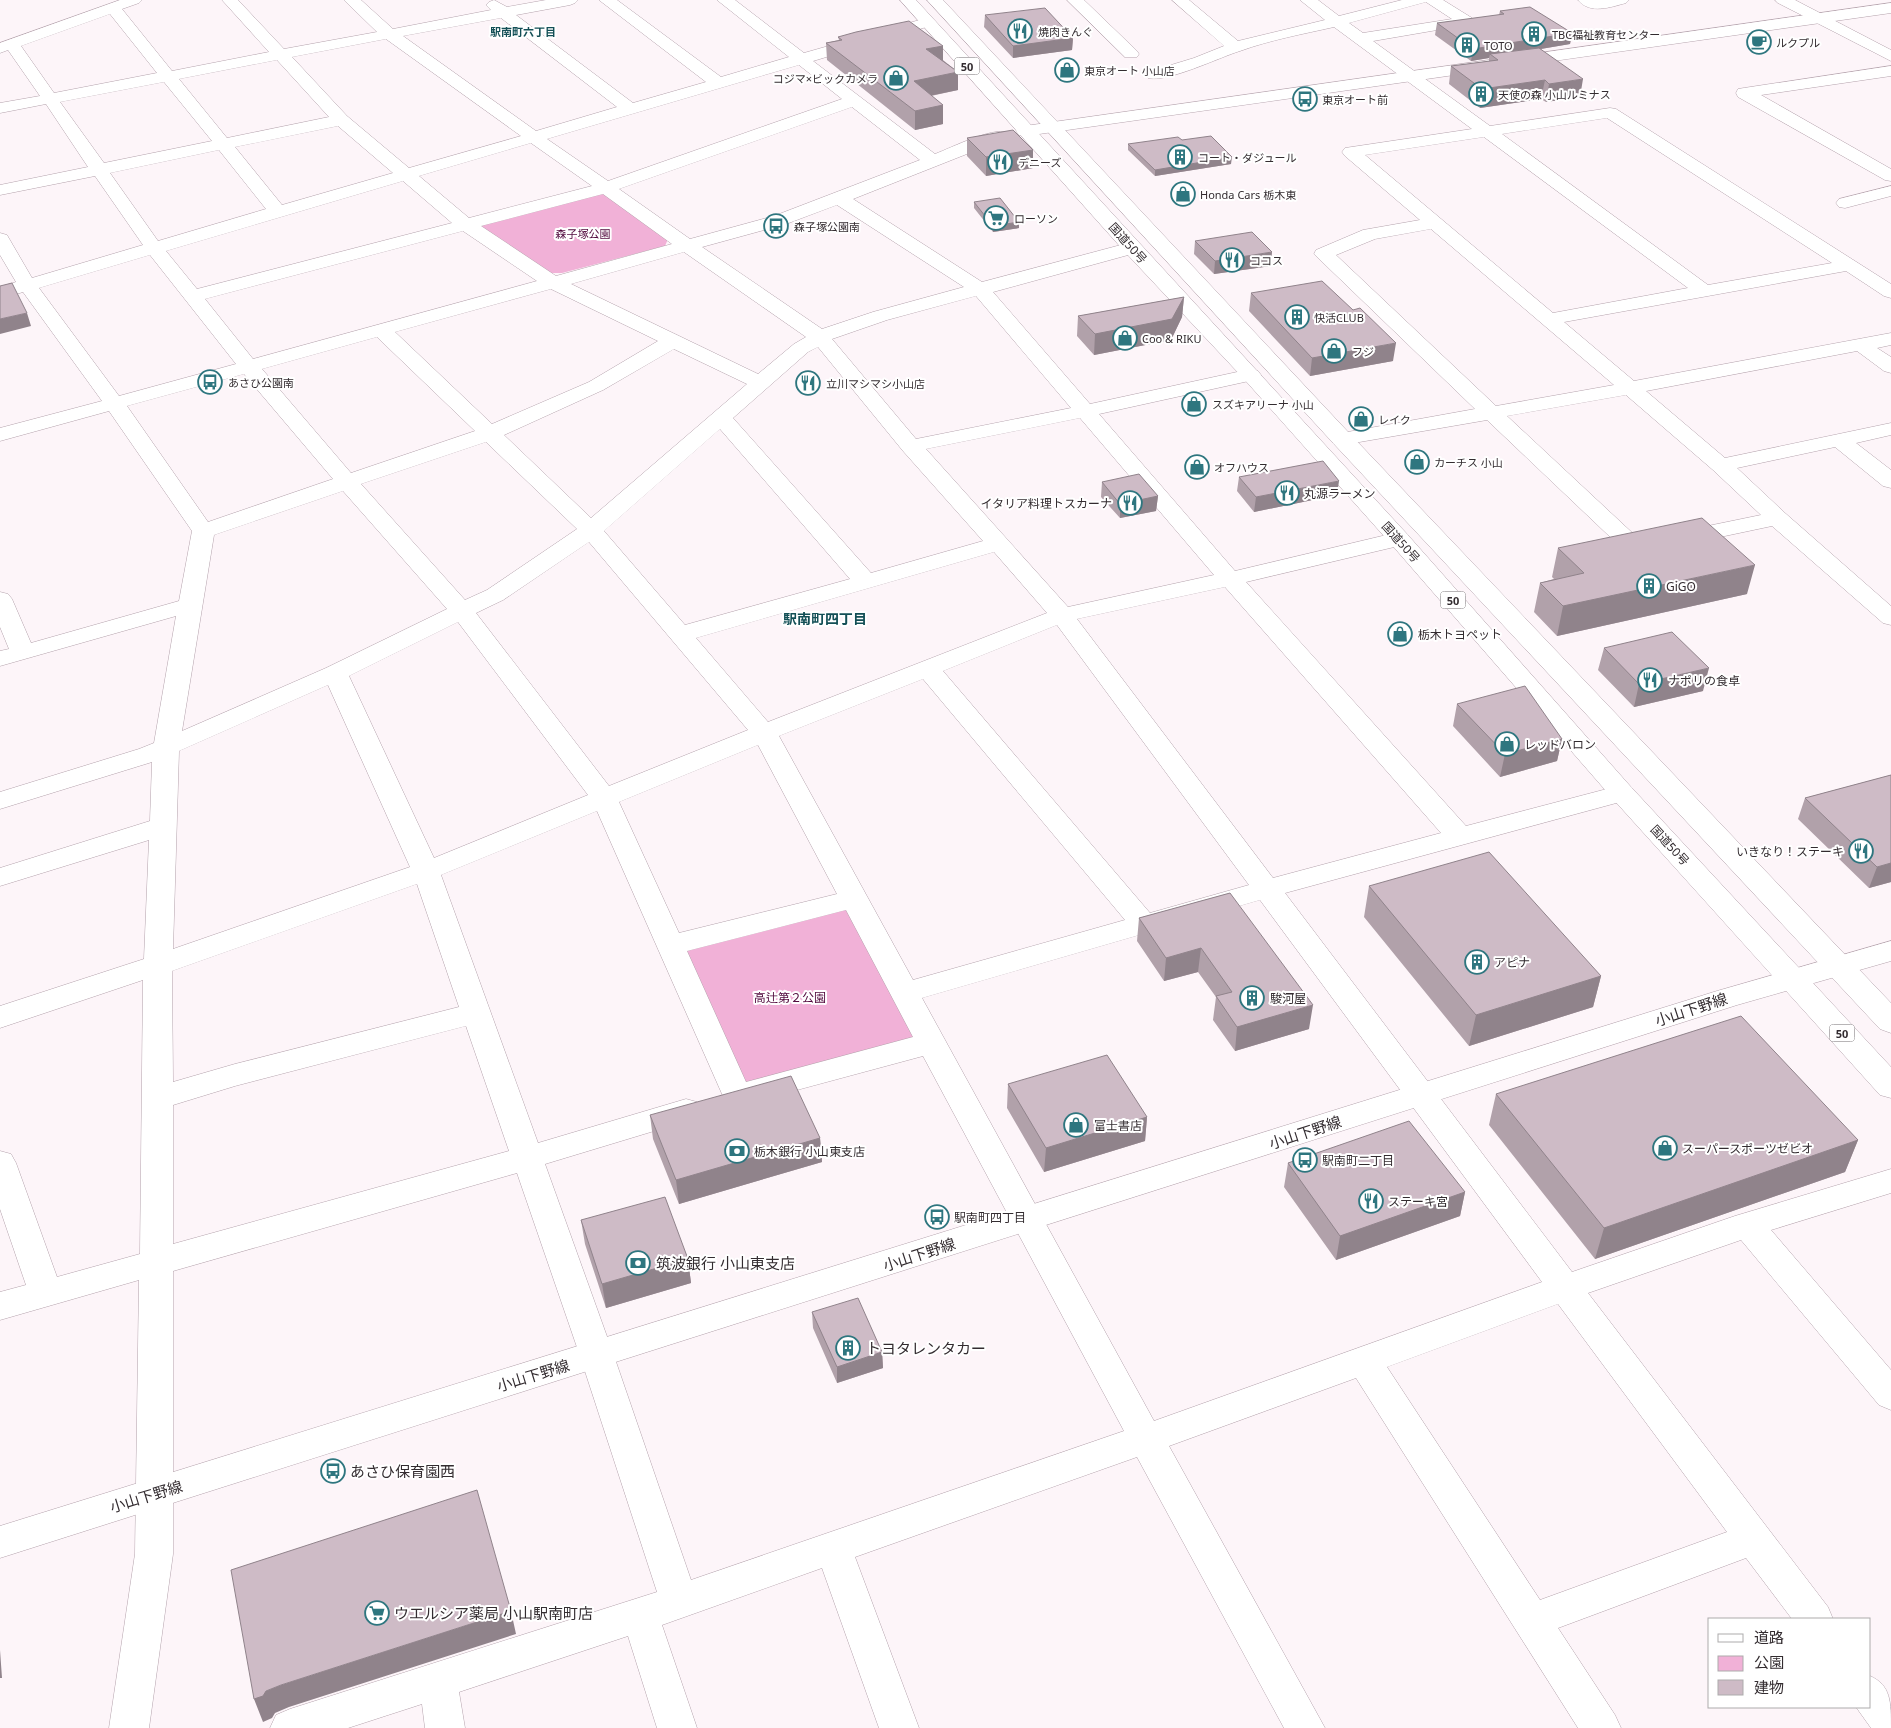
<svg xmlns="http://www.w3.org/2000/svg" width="1891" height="1728" font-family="'Noto Sans','Noto Sans JP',sans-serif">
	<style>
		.green { fill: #f1b1d7 }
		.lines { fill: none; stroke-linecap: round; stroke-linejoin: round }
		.street-casing { stroke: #b4a2ac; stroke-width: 1 }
		.secondary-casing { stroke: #b4a2ac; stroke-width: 1 }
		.highway-casing { stroke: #b4a2ac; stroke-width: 1 }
		.street { fill: #fff; fill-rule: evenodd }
		.secondary { fill: #fff; fill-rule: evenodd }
		.highway { fill: #fff; fill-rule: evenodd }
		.wall { fill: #b1a1aa }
		.shaded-wall { fill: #90838b }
		.building { fill: #cebbc6; stroke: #90838b }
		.labels { text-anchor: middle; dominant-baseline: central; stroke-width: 4; stroke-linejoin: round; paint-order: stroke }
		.far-neighbourhood-label { font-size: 11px; font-weight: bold; fill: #134f56; stroke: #fff }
		.far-poi-label { font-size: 11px; fill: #332c30; stroke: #fff; text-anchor: start }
		.shield { fill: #fff; stroke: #706b6e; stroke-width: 1 }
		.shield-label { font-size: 11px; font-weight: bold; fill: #332c30 }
		.far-park-label { font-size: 11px; fill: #51093d; stroke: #fff }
		.street-label { font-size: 12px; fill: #332c30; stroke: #fff }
		.poi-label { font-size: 12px; fill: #332c30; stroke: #fff; text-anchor: start }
		.park-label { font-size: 12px; fill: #51093d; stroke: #fff }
		.neighbourhood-label { font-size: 14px; font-weight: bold; fill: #134f56; stroke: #fff }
		.near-street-label { font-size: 15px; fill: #332c30; stroke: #fff }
		.near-poi-label { font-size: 15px; fill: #332c30; stroke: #fff; text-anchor: start }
	</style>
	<rect width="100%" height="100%" fill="#fdf5f9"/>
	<path class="green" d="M597,193L605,194L668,239L665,246L562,273H549L481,228L483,225Z
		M851,903L924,1041L741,1090L676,947Z"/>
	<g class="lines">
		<g class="street-casing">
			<path id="street" d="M120,0H142L139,3L122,9L172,71L269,52L222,0H238L284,49L377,32L344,0H361L393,29L491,10L486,5L489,2L494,0L507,7L546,0H578L575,3L570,5L516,15L633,103L706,82L599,0H617L721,77L789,57L717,0H735L804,53L923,19H933L936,22L933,25L813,61L935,154C953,147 990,128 1008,132L1011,136L1008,140L987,146L853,199L982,282L1132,242L1139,244L1141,248L1139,252L993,292L1090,404L1251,369L1258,371L1261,375L1258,379L1099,414L1235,571L1399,532L1407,534L1410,539L1407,544L1246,582L1466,826L1622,785L1631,787L1635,793L1631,799L1285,893L1572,1272L1735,1216L1891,1169V1193L1771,1230L1891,1370V1410L1879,1405L1741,1240L1588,1293L1828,1607L1833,1619H1792L1746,1558L1558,1628L1615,1715L1621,1728H1578L1356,1378L1169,1446L1325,1728H1284L1137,1457L855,1557L919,1728H879L822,1568L662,1625L697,1728H657L628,1636L459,1692L465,1728H425L422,1704L348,1728H270L276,1715L290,1709L657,1592L580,1356L517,1173L173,1271V1554L149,1728H109L135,1554L139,1280L0,1320V1292L26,1285L0,1209V1151L11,1154L16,1163L57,1277L140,1254L143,980L0,1028V1006L144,959L149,840L0,886V868L150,821L152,762L0,809V792L139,749L154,743L176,616L0,666V651L9,649L0,627V592L8,594L12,599L31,643L179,601L192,531L109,411L0,441V428L102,401L23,292L0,299V287L16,282L0,255V233L7,235L32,278L143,245L95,176L0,195V185L88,167L46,104L0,113V103L40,96L8,50L0,53V43ZM110,14L157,73L54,93L21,46ZM501,18L617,107L536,131L403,36ZM386,39L521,136L409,168L347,116L292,57ZM277,60L329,117L227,138L179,79ZM799,65L842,99L608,181L547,139ZM164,82L212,141L104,163L60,102ZM852,107L920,160L774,216L690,239L619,189ZM338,126L393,173L282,205L235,147ZM531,143L592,186L469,218L419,176ZM219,150L266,209L158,241L110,173ZM403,181L452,223L197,289L166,251ZM603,194L672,244L556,276L481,226ZM837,205L964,287L873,312L822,329L702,247L786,224ZM463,231L537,281L253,359L205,299ZM684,252L806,337L794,344L758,374L571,284ZM150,255L236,364L119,396L39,288ZM551,289L658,341L589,382L492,424L395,332ZM976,296L1071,408L916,439L832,339L887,320ZM377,337L475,431L351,473L262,369ZM818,347L903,451L983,541L871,573L733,418L808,352ZM674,349L747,384L591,518L504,435L603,390ZM244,374L333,479L208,522L127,406ZM1080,418L1214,575L1068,607L926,449ZM720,429L850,579L685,625L604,531ZM486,442L577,529L487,590L465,600L361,484ZM343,491L447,609L326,668L182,731L214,535ZM589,542L748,730L609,786L476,613L503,600ZM994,552L1047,613L768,722L696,638ZM1225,587L1441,833L1273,878L1077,619ZM458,622L588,795L434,858L349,676ZM1057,625L1249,885L1150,913L943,671ZM923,679L1125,920L913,980L779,736ZM328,685L410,867L173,949L179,751ZM758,745L837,894L679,933L619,802ZM597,811L726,1103L737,1106L748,1103L750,1099L756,1101L923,1056L1124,1431L691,1580L614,1356L545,1164L697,1118L702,1110L697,1102L686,1099L538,1143L441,875ZM417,884L459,1007L235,1064L173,1082L172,971ZM1260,900L1542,1282L1154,1421L922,998ZM846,910L913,1037L746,1082L687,951ZM466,1026L509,1151L173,1244V1105L235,1086ZM1558,1304L1727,1532L1540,1600L1387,1367Z
				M1067,0H1084L1137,51L1139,54L1137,57H1125Z
				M1172,0H1189L1238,41L1325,20L1300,0H1318L1339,16L1402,0H1443L1472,18L1475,21L1472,24L1373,41L1490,126L1610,108L1616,109L1891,284V298L1884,296L1846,271L1564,322L1634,381L1891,333V345L1877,348L1891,357V373L1884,371L1857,351L1646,391L1725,458L1891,423V435L1856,443L1891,470V488L1883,486L1835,447L1737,468L1785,513L1891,606V625L1883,623L1772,526L1635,555L1627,553L1487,420L1342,445L1334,444L1331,439L1334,434L1342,433L1475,409L1314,254L1316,250L1363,230L1420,220L1345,156L1342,152L1345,148L1472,129L1334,27C1303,34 1270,40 1240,51C1220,57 1167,83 1148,78L1146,75L1148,72L1194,58L1224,46ZM1426,2L1452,19L1363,33L1349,23ZM1607,118L1832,263L1708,285L1502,134ZM1484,137L1688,288L1553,313L1365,155ZM1431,229L1614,385L1496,406L1336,255L1375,239ZM1626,395L1713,470L1761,515L1640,540L1507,416Z
				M1578,0H1629L1626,3C1611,7 1590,15 1578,0Z
				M1775,0H1795L1891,50V61L1778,3Z
				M1891,66V76L1761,95L1891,169V181L1885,180L1738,97L1736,93L1738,89L1744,88Z
				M1891,186V196L1845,208L1839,207L1836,203L1839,199Z
				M1870,1676C1891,1685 1891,1702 1891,1728H1871L1856,1707H1870Z"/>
		</g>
		<g class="secondary-casing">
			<path id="secondary" d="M1891,3V13L1025,136L1019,135L1016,131L1019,127L1025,126Z
				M1891,941V961L1737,1005L0,1558V1526L1717,991Z"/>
		</g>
		<g class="highway-casing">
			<path id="highway" d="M900,0H916L1407,534L1631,787L1891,1067V1098L1880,1095L1613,799L1391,544L1244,379L1125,252Z
				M927,0H943L1350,434L1891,1003V1033L1880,1029L1334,444Z"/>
		</g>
		<use href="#street" class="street"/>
		<use href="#secondary" class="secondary"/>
		<use href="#highway" class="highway"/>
	</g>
	<path class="wall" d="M1500,11L1572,33L1570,44L1541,49L1580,97L1546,102L1541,99L1480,108L1449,84L1451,66L1489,61V58L1471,61L1435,35L1437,23L1499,15Z
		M985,15L1073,38L1072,50L1013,58L984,27Z
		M838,37L943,46V60L958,72V90L931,96L943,105V124L915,130L827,60L826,43L839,40Z
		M967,138L1033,150V168L986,176L967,156Z
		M1182,140L1231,164L1155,176L1128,150V144Z
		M974,202L1019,222V228L993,232L974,208Z
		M1195,241L1271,266L1214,274L1194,254Z
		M1251,293L1353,310L1393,361L1310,376L1249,311Z
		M1184,297L1182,317L1171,340L1094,355L1077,336L1078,316Z
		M1239,477L1337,495L1254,512L1237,491Z
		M1102,482L1158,496L1156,511L1120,518L1101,497Z
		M1558,548L1747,594L1557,636L1534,612L1540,583L1554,579L1552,577Z
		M1604,648L1703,691L1634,707L1598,670Z
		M1457,704L1562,739L1557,761L1500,777L1453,726Z
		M1891,775V882L1869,888L1798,819L1805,798Z
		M1369,886L1601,976L1593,1007L1469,1046L1364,917Z
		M1230,893L1309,1029L1235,1051L1213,1020L1216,997L1198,972L1164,981L1137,941L1139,918Z
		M1008,1084L1147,1117L1145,1141L1044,1172L1007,1108Z
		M1496,1094L1858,1140L1845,1172L1595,1259L1489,1125Z
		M650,1115L820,1138L822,1162L679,1204L653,1139Z
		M1288,1163L1465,1192L1460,1216L1336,1260L1284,1187Z
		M581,1220L688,1259L691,1283L606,1308L585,1244Z
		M812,1312L882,1352L883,1368L837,1383L813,1328Z"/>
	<path class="shaded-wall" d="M1572,33L1570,44L1494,57L1490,54L1489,58L1471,61L1473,49Z
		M1073,38L1072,50L1013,58V46Z
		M943,46V64L926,49Z
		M958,72V90L914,99V81Z
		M1583,79L1580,97L1546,102L1549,84Z
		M1545,80L1541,99L1480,108L1482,89Z
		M943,105V124L915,130V111Z
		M1033,150V168L986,176V157Z
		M1232,157L1231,164L1155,176V170Z
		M1019,222V228L993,232V226Z
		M1272,252L1271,266L1214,274L1215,261Z
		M1184,297L1182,317L1171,340L1094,355L1095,334Z
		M27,313L31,326L0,334V319Z
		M1396,343L1393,361L1310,376L1312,358Z
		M1339,481L1337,495L1254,512L1256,497Z
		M1158,496L1156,511L1120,518V504Z
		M1755,565L1747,594L1557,636L1563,606Z
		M1709,668L1703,691L1634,707L1639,684Z
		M1562,739L1557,761L1500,777L1505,754Z
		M1891,863V882L1869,888L1877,867Z
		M1201,948L1198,972L1164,981L1166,958Z
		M1601,976L1593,1007L1469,1046L1476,1015Z
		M1313,1005L1309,1029L1235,1051L1237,1027Z
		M1147,1117L1145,1141L1044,1172L1046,1148Z
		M820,1138L822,1162L679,1204L676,1180Z
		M1858,1140L1845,1172L1595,1259L1604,1228Z
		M1465,1192L1460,1216L1336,1260L1340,1236Z
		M688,1259L691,1283L606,1308L602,1284Z
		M882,1352L883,1368L837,1383V1367Z
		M511,1611L516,1634L289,1707L275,1713L272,1718L263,1722L254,1699L266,1691L281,1685Z
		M0,1650L2,1678H0Z"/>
	<path class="building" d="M1530,7L1572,33L1473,49L1437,23L1504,14L1500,11Z
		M1045,8L1073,38L1013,46L985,15Z
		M909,21L943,46L926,49L958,72L914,81L943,105L915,111L826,43L842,40L838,37L856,32Z
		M1539,48L1583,79L1549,84L1545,80L1482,89L1451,66L1498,60L1490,54Z
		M1013,130L1033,150L986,157L967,138Z
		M1211,136L1232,157L1155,170L1128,144L1178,137L1182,140Z
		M1000,198L1019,222L993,226L974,202Z
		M1252,232L1272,252L1215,261L1195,241Z
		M1322,281L1353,310L1360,308L1396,343L1312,358L1251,293Z
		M12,283L27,313L0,319V286Z
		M1184,297L1172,319L1095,334L1078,316Z
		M1323,461L1339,481L1256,497L1239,477Z
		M1139,474L1158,496L1120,504L1102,482Z
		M1702,518L1755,565L1563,606L1540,583L1584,573L1558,548Z
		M1672,632L1709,668L1639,684L1604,648Z
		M1525,686L1562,739L1505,754L1457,704Z
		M1891,775V863L1877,867L1805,798Z
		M1489,852L1601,976L1476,1015L1369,886Z
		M1230,893L1313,1005L1237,1027L1216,996L1232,992L1201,948L1166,958L1139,918Z
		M1741,1016L1858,1140L1604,1228L1496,1094Z
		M1107,1055L1147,1117L1046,1148L1008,1084Z
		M791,1076L820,1138L676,1180L650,1115Z
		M1409,1121L1465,1192L1340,1236L1288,1163Z
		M665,1197L688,1259L602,1284L581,1220Z
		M858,1298L882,1352L837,1367L812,1312Z
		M477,1490L511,1611L281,1685L266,1691L263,1696L254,1699L231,1570Z"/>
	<defs>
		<g id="restaurant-ring" transform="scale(1.25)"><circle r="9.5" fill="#fff" stroke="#2e767f" stroke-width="1.5"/><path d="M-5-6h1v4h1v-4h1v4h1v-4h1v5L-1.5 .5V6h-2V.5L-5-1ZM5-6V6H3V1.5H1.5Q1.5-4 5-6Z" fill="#2e767f"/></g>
		<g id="building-ring" transform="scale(1.25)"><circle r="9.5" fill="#fff" stroke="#2e767f" stroke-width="1.5"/><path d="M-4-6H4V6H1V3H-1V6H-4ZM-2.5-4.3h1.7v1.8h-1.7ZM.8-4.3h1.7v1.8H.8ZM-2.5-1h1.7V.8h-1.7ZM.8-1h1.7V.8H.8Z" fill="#2e767f"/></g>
		<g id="cafe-ring" transform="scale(1.25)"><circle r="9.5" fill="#fff" stroke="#2e767f" stroke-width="1.5"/><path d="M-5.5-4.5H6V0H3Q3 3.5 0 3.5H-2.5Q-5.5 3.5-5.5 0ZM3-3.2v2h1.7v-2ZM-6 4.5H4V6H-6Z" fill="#2e767f"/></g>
		<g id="shop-ring" transform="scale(1.25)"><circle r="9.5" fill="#fff" stroke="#2e767f" stroke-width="1.5"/><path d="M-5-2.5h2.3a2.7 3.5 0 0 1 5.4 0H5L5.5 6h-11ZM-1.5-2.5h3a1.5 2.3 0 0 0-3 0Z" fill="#2e767f"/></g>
		<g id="bus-ring" transform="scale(1.25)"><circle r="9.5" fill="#fff" stroke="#2e767f" stroke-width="1.5"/><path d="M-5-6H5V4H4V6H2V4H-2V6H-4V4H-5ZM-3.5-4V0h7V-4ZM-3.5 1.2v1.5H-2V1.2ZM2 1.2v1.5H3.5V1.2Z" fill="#2e767f"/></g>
		<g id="supermarket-ring" transform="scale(1.25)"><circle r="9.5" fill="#fff" stroke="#2e767f" stroke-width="1.5"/><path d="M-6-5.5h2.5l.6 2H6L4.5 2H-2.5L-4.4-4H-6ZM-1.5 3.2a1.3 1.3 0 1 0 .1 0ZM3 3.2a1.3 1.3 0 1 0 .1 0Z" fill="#2e767f"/></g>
		<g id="bank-ring" transform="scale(1.25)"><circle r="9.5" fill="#fff" stroke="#2e767f" stroke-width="1.5"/><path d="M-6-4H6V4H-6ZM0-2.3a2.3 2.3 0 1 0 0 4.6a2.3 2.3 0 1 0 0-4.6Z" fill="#2e767f"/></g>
	</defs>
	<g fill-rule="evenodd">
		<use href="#restaurant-ring" x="1020" y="31"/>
		<use href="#building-ring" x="1534" y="34"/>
		<use href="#cafe-ring" x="1759" y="42"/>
		<use href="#building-ring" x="1467" y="45"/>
		<use href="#shop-ring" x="1067" y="70"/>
		<use href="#shop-ring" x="896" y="78"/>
		<use href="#building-ring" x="1481" y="94"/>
		<use href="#bus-ring" x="1305" y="99"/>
		<use href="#building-ring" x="1180" y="157"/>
		<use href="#restaurant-ring" x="1000" y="162"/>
		<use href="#shop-ring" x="1183" y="194"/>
		<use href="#supermarket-ring" x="996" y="218"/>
		<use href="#bus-ring" x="776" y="226"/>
		<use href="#restaurant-ring" x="1232" y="260"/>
		<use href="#building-ring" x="1297" y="317"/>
		<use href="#shop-ring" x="1125" y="338"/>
		<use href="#shop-ring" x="1334" y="351"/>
		<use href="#bus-ring" x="210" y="382"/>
		<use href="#restaurant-ring" x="808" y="383"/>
		<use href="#shop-ring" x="1194" y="404"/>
		<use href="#shop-ring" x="1361" y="419"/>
		<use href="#shop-ring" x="1417" y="462"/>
		<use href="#shop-ring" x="1197" y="467"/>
		<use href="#restaurant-ring" x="1287" y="493"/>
		<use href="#restaurant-ring" x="1130" y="503"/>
		<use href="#building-ring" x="1649" y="586"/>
		<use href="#shop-ring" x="1400" y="634"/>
		<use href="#restaurant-ring" x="1650" y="680"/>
		<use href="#shop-ring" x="1507" y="744"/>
		<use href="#restaurant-ring" x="1861" y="851"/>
		<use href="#building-ring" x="1477" y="962"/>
		<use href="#building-ring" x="1252" y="998"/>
		<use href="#shop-ring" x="1076" y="1125"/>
		<use href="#shop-ring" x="1665" y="1148"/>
		<use href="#bank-ring" x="737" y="1151"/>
		<use href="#bus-ring" x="1305" y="1160"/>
		<use href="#restaurant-ring" x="1371" y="1201"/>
		<use href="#bus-ring" x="937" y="1217"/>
		<use href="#bank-ring" x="638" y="1263"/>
		<use href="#building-ring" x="848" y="1348"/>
		<use href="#bus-ring" x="333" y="1471"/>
		<use href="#supermarket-ring" x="377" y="1613"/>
	</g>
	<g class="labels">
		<g class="far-neighbourhood-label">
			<text x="523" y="31">駅南町六丁目</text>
		</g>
		<g class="far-poi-label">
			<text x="1038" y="31">焼肉きんぐ</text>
			<text x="1552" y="34">TBC福祉教育センター</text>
			<text x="1776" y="42">ルクプル</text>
			<text x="1484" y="45">TOTO</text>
			<text x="1084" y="70">東京オート 小山店</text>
			<text x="878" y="78" text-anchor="end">コジマ×ビックカメラ</text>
			<text x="1498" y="94">天使の森 小山ルミナス</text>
			<text x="1322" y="99">東京オート前</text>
			<text x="1198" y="157">コート・ダジュール</text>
			<text x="1018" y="162">デニーズ</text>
			<text x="1200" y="194">Honda Cars 栃木東</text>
			<text x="1014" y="218">ローソン</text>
			<text x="794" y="226">森子塚公園南</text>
			<text x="1250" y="260">ココス</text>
			<text x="1314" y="317">快活CLUB</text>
			<text x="1142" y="338">Coo &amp; RIKU</text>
			<text x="1352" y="351">フジ</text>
			<text x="228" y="382">あさひ公園南</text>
			<text x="826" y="383">立川マシマシ小山店</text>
			<text x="1212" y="404">スズキアリーナ 小山</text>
			<text x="1378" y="419">レイク</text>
			<text x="1434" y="462">カーチス 小山</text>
			<text x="1214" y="467">オフハウス</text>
		</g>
		<g class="shield">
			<rect x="954.5" y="57.5" width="25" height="17" rx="4"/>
			<rect x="1440.5" y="591.5" width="25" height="17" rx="4"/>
			<rect x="1829.5" y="1024.5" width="25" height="17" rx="4"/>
		</g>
		<g class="shield-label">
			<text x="967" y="66">50</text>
			<text x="1453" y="600">50</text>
			<text x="1842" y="1033">50</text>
		</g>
		<g class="far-park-label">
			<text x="583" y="233">森子塚公園</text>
		</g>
		<g class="street-label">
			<text transform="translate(1128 243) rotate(48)">国道50号</text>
			<text transform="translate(1401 542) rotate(48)">国道50号</text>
			<text transform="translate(1670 845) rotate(47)">国道50号</text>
		</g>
		<g class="poi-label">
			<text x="1304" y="493">丸源ラーメン</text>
			<text x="1112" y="503" text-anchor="end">イタリア料理トスカーナ</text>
			<text x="1666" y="586">GiGO</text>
			<text x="1418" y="634">栃木トヨペット</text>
			<text x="1668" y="680">ナポリの食卓</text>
			<text x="1524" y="744">レッドバロン</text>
			<text x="1844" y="851" text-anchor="end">いきなり！ステーキ</text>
			<text x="1494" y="962">アピナ</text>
			<text x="1270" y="998">駿河屋</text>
			<text x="1094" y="1125">富士書店</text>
			<text x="1682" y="1148">スーパースポーツゼビオ</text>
			<text x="754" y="1151">栃木銀行 小山東支店</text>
			<text x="1322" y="1160">駅南町二丁目</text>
			<text x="1388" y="1201">ステーキ宮</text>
			<text x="954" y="1217">駅南町四丁目</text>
		</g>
		<g class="park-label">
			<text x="790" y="997">高辻第２公園</text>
		</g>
		<g class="neighbourhood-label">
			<text x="825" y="618">駅南町四丁目</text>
		</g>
		<g class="near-street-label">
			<text transform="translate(1691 1009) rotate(-18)">小山下野線</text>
			<text transform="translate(1305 1132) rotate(-18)">小山下野線</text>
			<text transform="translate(919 1254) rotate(-18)">小山下野線</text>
			<text transform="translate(533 1375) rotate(-17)">小山下野線</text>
			<text transform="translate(146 1496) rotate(-17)">小山下野線</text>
		</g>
		<g class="near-poi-label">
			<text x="656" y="1263">筑波銀行 小山東支店</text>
			<text x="866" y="1348">トヨタレンタカー</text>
			<text x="350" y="1471">あさひ保育園西</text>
			<text x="394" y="1613">ウエルシア薬局 小山駅南町店</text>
		</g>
	</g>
	<rect x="1708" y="1618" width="162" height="90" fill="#ffffff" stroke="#adabac"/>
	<rect x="1718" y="1634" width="25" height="8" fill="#ffffff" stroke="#adabac"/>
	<text x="1754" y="1643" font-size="15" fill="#332c30">道路</text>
	<rect x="1718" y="1656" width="25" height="15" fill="#f1b1d7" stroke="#adabac"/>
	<text x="1754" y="1668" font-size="15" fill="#332c30">公園</text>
	<rect x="1718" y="1680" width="25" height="15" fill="#cebbc6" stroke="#adabac"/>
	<text x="1754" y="1693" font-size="15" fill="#332c30">建物</text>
</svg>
